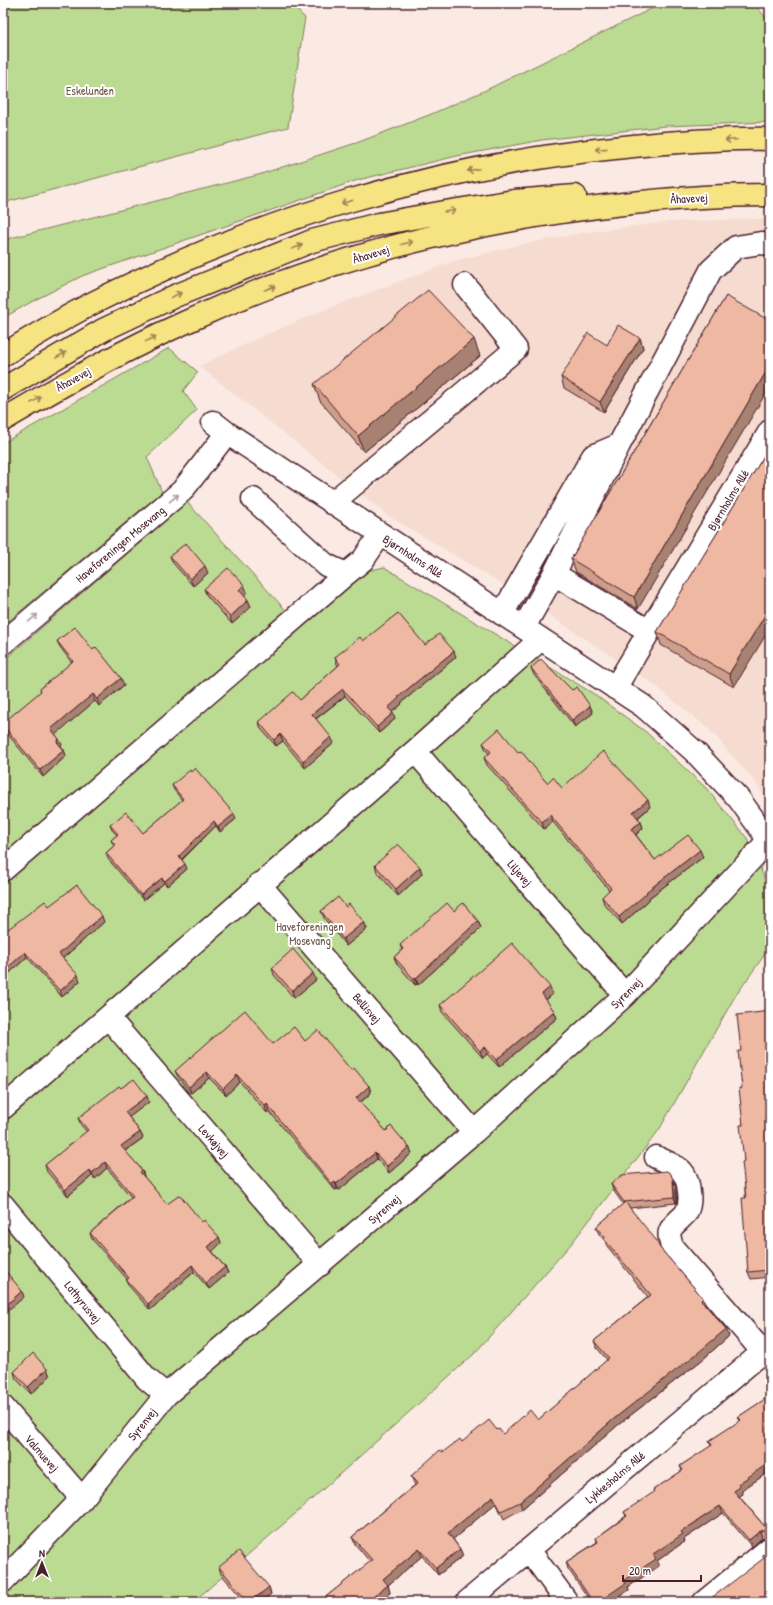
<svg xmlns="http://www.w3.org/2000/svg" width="773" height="1605" font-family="'Patrick Hand',sans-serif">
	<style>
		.built { fill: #f6dbd0 }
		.green { fill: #bbda92; stroke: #827c5e }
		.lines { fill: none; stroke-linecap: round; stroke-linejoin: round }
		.minor-casing { stroke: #4a1f2b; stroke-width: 25 }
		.major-casing { stroke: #4a1f2b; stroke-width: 25 }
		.minor { stroke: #fff; stroke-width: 22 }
		.major { stroke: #f6e381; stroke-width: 22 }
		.wall { fill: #cd9e8b; stroke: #4a1f2b }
		.shaded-wall { fill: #a78171; stroke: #4a1f2b }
		.building { fill: #eeb8a2; stroke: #4a1f2b }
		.oneway { stroke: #a08156 }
		.oneway2 { stroke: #ae9aa0 }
		.labels { text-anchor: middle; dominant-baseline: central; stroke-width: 4; stroke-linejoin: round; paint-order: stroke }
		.park-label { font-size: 12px; fill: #6c574a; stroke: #fff }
		.street-label { font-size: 12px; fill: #4a1f2b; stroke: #fff }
	</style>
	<rect width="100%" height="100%" fill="#faeae3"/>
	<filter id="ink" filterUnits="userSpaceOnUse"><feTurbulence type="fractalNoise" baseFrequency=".025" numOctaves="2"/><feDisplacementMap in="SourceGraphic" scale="8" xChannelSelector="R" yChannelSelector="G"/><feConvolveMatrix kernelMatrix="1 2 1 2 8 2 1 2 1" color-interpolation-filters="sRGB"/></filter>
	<g filter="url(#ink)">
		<path class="built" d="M754,219H770V806L756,783L710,730L655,685L506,586L389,516L199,366L263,336L336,305L454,261L519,245L587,232L668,222Z"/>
		<path class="green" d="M3,3H292V5L305,18L288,127L3,203Z
			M663,3H753L770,22V122L666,126L542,140L457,156L358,180L82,276L33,301L3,318V240L258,175L359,142L429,115L486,90Z
			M169,348L198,372L183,391L197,410L147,457L162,492L3,626V443Z
			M187,502L301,627L367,571L384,567L594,694L646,732L706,788L747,838L770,891V947L734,998L659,1130L571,1244L474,1354L302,1508L193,1602H3V661Z"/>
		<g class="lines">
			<g class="minor-casing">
				<path id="minor" d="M213,422L227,433L643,706L695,752L739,799L770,842
					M253,499L326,565L346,574L363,560L380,535
					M332,503L516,349L465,285
					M554,574L649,631
					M502,614L593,456L619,445L711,270L736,247L761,243L770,244
					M524,627L554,574L619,445
					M3,643L182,491L227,433
					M615,688L770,431
					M415,751L625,995
					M3,870L346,574
					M259,884L474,1132
					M108,1017L320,1265
					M3,1108L415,751L541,639
					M656,1157C676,1167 687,1167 689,1192C690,1199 690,1206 686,1213C682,1218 672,1225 670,1231C668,1236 671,1242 672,1247L763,1352
					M3,1205L147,1379L166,1395
					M3,1407L82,1499
					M529,1550L567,1602
					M3,1581L82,1499L166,1395L474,1132L625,995L769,840
					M467,1602L770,1346
					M704,1602L770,1548"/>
			</g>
			<g class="major-casing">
				<path id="major" d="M3,355C32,337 61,320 91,304C257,219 439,165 624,147C673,142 722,138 770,139
					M3,389L103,330L175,296L312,241L379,224L445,212L514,201L575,196
					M3,420C62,385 123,350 186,322C326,257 478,219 632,203C678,198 724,195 770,195"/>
			</g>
			<use href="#minor" class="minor"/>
			<use href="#major" class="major"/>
		</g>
		<path class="wall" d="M726,296L638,609L576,572L571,559Z
			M640,338L643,348L604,412L564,388L561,377L607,345Z
			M480,356L364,452L320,401L314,384Z
			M770,446L734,687L661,645L657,632Z
			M170,556L208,573L193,586L173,563Z
			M204,589L247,592L244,595L248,600L251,607L232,624L207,596Z
			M57,641L93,650L124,685L99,706L95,701L55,734L62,745L61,746L64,750L66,756L43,777L5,731L3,726V723L41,692L40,689L72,663L60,647Z
			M363,641L425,645L456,657L401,703L402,704L392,712L395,719L379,733L345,696L316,719L334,743L305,768L283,741L276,746L261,729L259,722L300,700L338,666L337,664L335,657Z
			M531,668L572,690L590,706L593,713L575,727L534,675Z
			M483,743L518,752L547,783L562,788L650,807L638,818L641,822L643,828L636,835L655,860L703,857L649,898V900L622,924L604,904L602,897L609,890L553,822L544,829L487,765L484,758L489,754L486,750Z
			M172,785L234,814L236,819L220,832L216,826L182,860L187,869L167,886L164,883L143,900L108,859L106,853L114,846L111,840L117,835L112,830L110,825L143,833L182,800L174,790Z
			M375,865L420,867L422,874L398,896L377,872Z
			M49,906L104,922L63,958L80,981L62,997L27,957L3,979V933Z
			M346,907L364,922L367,929L346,946L324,918L321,911Z
			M454,911L478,921L481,928L418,985L417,984L415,985L397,964L394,957L402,950L400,945Z
			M272,968L316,980L294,998L274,975Z
			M553,994L546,1000L554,1011L557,1018L499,1067L487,1054L483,1058L442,1012L440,1005Z
			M770,1011V1277L751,1279L748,1272L744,1161L741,1051Z
			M305,1041L351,1070L369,1086L371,1093L360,1103L386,1131L409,1147L412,1153L389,1173L377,1159L339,1190L337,1189L335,1190L269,1111L267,1113L240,1082L226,1095L209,1078L191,1093L178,1077L175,1071L273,1044Z
			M121,1088L149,1102L129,1117L140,1132L143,1138L125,1151L142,1170L144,1176V1177L167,1204L202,1222L219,1237L221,1243L212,1251L225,1267L228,1273L209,1289L194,1272L150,1310L129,1286L126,1280L127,1279L92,1239L90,1233L131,1197L107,1168L95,1179L92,1176L68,1196L47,1172L45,1165L87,1132L81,1125L78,1118Z
			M611,1184L676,1187V1203L630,1208L660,1248L703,1298L706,1306L726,1329L729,1336L702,1360L618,1425L522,1509L504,1519L496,1503L453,1539L460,1549L463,1556L438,1575L422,1556L388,1585L390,1593L379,1602H324L323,1599L370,1562L355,1544L352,1537L415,1485L414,1483L411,1476L443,1452L462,1442L497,1430L503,1434L538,1420L607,1360L597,1348L594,1341L648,1297L607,1246L605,1241L599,1234L596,1227L623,1204L613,1190Z
			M47,1369L50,1376L31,1394L16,1379L14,1372Z
			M770,1392V1471L742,1490L743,1494L739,1496L767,1529L769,1536L762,1538L752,1547L723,1513L684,1539L685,1541L657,1561L659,1566L628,1587L629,1590L611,1602H591L568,1569L566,1562L597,1542L596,1538L626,1516L624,1512L654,1493L653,1490L682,1471L680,1466L711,1446L709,1441L740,1421L738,1417L767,1398L766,1394Z
			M219,1567L269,1587L271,1594L261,1602H245L221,1574Z"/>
		<path class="shaded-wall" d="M640,338L643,348L604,412L600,402Z
			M474,339L480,356L364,452L358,436Z
			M770,365V386L638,609L634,597Z
			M205,566L208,573L193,586L190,579Z
			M244,585L247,592L242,597L239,590Z
			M248,600L251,607L232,624L230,617Z
			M770,607V628L734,687L729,674Z
			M454,651L456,657L401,703L402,704L390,714L388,708L398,697Z
			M121,678L124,685L99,706L97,699Z
			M343,689L345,696L314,720L312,714Z
			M93,694L95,701L54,736L51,729Z
			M590,706L593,713L575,727L572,720Z
			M393,713L395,719L379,733L377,727Z
			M280,734L283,741L276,746L274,740Z
			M331,737L334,743L305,768L303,761Z
			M59,739L62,745L59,748L57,742Z
			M64,750L66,756L43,777L40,770Z
			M648,800L650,807L636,819L633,812Z
			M234,814L236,819L220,832L218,827Z
			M550,815L553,822L544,829L542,822Z
			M214,821L216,826L180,861L179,856Z
			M641,822L643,828L634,836L631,829Z
			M700,850L703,857L649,898V900L622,924L619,917L646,892Z
			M185,864L187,869L167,886L165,881Z
			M420,867L422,874L398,896L396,889Z
			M162,878L164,883L143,900L141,895Z
			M102,916L104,922L61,960L59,954Z
			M478,921L481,928L418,985L416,978Z
			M364,922L367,929L346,946L343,939Z
			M25,952L27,957L3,979V972Z
			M313,973L316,980L294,998L292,991Z
			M78,975L80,981L62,997L60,991Z
			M415,977L417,984L415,985L413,978Z
			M550,987L553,994L544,1001L542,994Z
			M554,1011L557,1018L499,1067L496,1060Z
			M485,1047L487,1054L483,1058L480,1051Z
			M207,1072L209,1078L191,1093L189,1087Z
			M237,1075L240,1082L226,1095L223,1089Z
			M369,1086L371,1093L358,1104L356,1098Z
			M147,1096L149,1102L127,1119L125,1112Z
			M267,1104L269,1111L267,1113L265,1106Z
			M140,1132L143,1138L123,1152L121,1146Z
			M409,1147L412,1153L389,1173L387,1166Z
			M375,1153L377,1159L339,1190L336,1184Z
			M105,1162L107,1168L95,1179L92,1173Z
			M90,1170L92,1176L68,1196L65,1190Z
			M142,1170L144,1176L142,1179L140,1172Z
			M673,1180L676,1187V1203L674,1197Z
			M335,1182L337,1189L335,1190L332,1184Z
			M219,1237L221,1243L211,1253L208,1247Z
			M192,1265L194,1272L150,1310L148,1304Z
			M225,1267L228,1273L209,1289L206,1283Z
			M22,1291L24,1297L3,1315V1308Z
			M703,1298L706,1305L703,1307L701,1300Z
			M726,1329L729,1336L702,1360L618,1425L522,1509L520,1502L615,1418Z
			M47,1369L50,1376L31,1394L28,1387Z
			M770,1457V1471L742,1490L743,1494L737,1498L734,1491L738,1484Z
			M493,1496L496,1503L451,1541L448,1533Z
			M720,1506L723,1513L684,1539L685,1541L657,1561L659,1566L628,1587L629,1590L611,1602H598L624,1580L653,1554L681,1532Z
			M760,1531L762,1538L752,1547L749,1540Z
			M419,1549L422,1556L386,1587L383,1579Z
			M460,1549L463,1556L438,1575L436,1568Z
			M388,1585L390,1593L379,1602H368V1601Z
			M269,1587L271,1594L261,1602H250Z"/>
		<path class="building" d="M428,290L474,339L358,436L314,384Z
			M726,296L770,321V365L634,597L571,559Z
			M618,325L640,338L600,402L561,377L588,333L607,345Z
			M770,446V607L729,674L657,632Z
			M186,543L205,566L190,579L170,556Z
			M228,568L244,585L239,590L248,600L230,617L204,589Z
			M398,613L425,645L439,634L454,651L398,697L399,698L388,708L393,713L377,727L343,689L312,714L331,737L303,761L280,734L274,740L259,722L293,692L300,700L340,664L335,657L360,637L363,641Z
			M75,627L93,650L96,647L121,678L97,699L93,694L51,729L59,739L57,742L64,750L40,770L3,725V723L41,691L40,689L73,661L57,641Z
			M541,659L572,690L577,687L590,706L572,720L531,668Z
			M499,729L518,752L521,751L547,783L553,777L562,788L603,751L648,800L633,812L641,822L631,829L655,860L688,835L700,850L646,892L647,893L619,917L602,897L611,888L550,815L542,822L484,758L491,752L483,743Z
			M195,768L234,814L218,827L214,821L179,856L185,864L165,881L162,878L141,895L106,853L115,845L111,840L118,834L110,825L126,812L143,833L183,799L172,785L190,770L191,772Z
			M398,844L420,867L396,889L375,865Z
			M77,885L102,916L59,954L78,975L60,991L25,952L3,972V933L45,901L49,906Z
			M338,897L346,907L349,904L364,922L343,939L321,911Z
			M447,903L454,911L463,903L478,921L416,978L415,977L413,978L394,957L403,949L400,945Z
			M512,943L550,987L542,994L554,1011L496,1060L485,1047L480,1051L440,1005Z
			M293,949L313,973L292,991L272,968Z
			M245,1010L273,1044L294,1027L305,1041L318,1030L351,1070L354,1068L369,1086L356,1098L386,1131L391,1126L409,1147L387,1166L375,1153L336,1184L335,1182L332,1184L267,1104L265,1106L237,1075L223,1089L207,1072L189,1087L175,1071Z
			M770,1011V1270L748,1272L742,1198H746L742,1162L744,1161L740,1125H743L739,1088H742L738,1051H741L737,1015Z
			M134,1079L147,1096L125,1112L140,1132L121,1146L142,1170L140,1172L167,1204L180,1195L202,1222L204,1220L219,1237L208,1247L225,1267L206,1283L192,1265L148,1304L126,1280L129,1278L90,1233L133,1196L105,1162L92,1173L90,1170L65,1190L45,1165L88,1130L78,1118L119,1086L121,1088Z
			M667,1171L671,1174L673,1180L674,1197L624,1202L611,1184L622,1175Z
			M625,1202L656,1240L660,1248L703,1298L701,1300L726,1329L699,1352L615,1418L520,1502L501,1511L493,1496L448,1533L460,1549L436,1568L419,1549L383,1579L388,1585L368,1601V1602H326L323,1599L372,1560L352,1537L418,1483L411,1476L440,1450L443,1452L460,1439L462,1442L489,1420L497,1430L499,1429L503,1434L530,1410L538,1420L609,1358L594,1341L651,1295L604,1239L605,1237L596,1227Z
			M3,1268L22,1291L3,1308Z
			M33,1353L47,1369L28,1387L14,1372Z
			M770,1392V1457L767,1459L770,1462L738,1484L740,1487L734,1491L767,1529L760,1531L749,1540L720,1506L681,1532L683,1534L653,1554L656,1559L624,1580L626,1583L598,1602H593L566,1562L598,1542L596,1538L627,1516L624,1512L654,1492L653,1490L683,1470L680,1466L712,1445L709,1441L741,1420L738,1417L768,1397L766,1394Z
			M770,1548V1602H706L764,1558L762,1556Z
			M239,1551L269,1587L250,1602H248L219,1567Z"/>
		<defs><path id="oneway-shaft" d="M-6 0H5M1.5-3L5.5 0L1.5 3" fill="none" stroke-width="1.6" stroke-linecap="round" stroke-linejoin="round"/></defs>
		<g class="oneway">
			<use href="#oneway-shaft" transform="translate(731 140) rotate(177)"/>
			<use href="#oneway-shaft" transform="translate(601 149) rotate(174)"/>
			<use href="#oneway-shaft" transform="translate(473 170) rotate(168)"/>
			<use href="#oneway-shaft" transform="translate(347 202) rotate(163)"/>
			<use href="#oneway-shaft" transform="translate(450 211) rotate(-9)"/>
			<use href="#oneway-shaft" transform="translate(407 243) rotate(-14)"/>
			<use href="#oneway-shaft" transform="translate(297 247) rotate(-21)"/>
			<use href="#oneway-shaft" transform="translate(270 288) rotate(-20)"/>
			<use href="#oneway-shaft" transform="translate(176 295) rotate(-24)"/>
			<use href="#oneway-shaft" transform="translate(151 339) rotate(-26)"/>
			<use href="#oneway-shaft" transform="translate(61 355) rotate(-30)"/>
			<use href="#oneway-shaft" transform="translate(36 400) rotate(-31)"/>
		</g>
		<g class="oneway2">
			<use href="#oneway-shaft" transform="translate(174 498) rotate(-40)"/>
			<use href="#oneway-shaft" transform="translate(33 618) rotate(-40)"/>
		</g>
	</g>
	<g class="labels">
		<g class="park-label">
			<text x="90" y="90">Eskelunden</text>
			<text x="310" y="926">Haveforeningen<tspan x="310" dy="14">Mosevang</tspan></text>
		</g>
		<g class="street-label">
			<text transform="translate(689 198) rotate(-3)">Åhavevej</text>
			<text transform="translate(371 254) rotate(-17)">Åhavevej</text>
			<text transform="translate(73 379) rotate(-29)">Åhavevej</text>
			<text transform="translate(728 500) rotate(-59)">Bjørnholms Allé</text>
			<text transform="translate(120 544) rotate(-40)">Haveforeningen Mosevang</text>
			<text transform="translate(413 556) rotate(33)">Bjørnholms Allé</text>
			<text transform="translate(520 873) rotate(49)">Liljevej</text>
			<text transform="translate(626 993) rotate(-45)">Syrenvej</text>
			<text transform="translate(367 1008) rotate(49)">Bellisvej</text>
			<text transform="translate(214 1141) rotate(49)">Levkøjvej</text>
			<text transform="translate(384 1209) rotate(-41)">Syrenvej</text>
			<text transform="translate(83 1302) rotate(51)">Lathyrusvej</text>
			<text transform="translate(142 1424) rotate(-51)">Syrenvej</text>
			<text transform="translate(42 1453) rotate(49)">Valmuevej</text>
			<text transform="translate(615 1477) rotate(-40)">Lykkesholms Allé</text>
		</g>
	</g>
	<rect width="773" height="1605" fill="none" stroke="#fff" stroke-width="16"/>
	<rect x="8" y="8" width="757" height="1589" fill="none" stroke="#4a1f2b" stroke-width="1.5" filter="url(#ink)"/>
	<g transform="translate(42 1563)" stroke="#ffffff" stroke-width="3" paint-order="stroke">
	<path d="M0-3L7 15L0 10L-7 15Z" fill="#4a1f2b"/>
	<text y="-6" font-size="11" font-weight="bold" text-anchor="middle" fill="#4a1f2b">N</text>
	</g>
	<path d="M623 1575v6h78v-6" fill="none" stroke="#4a1f2b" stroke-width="2"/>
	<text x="629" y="1575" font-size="12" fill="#4a1f2b" stroke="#ffffff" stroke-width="3" paint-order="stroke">20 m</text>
</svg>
